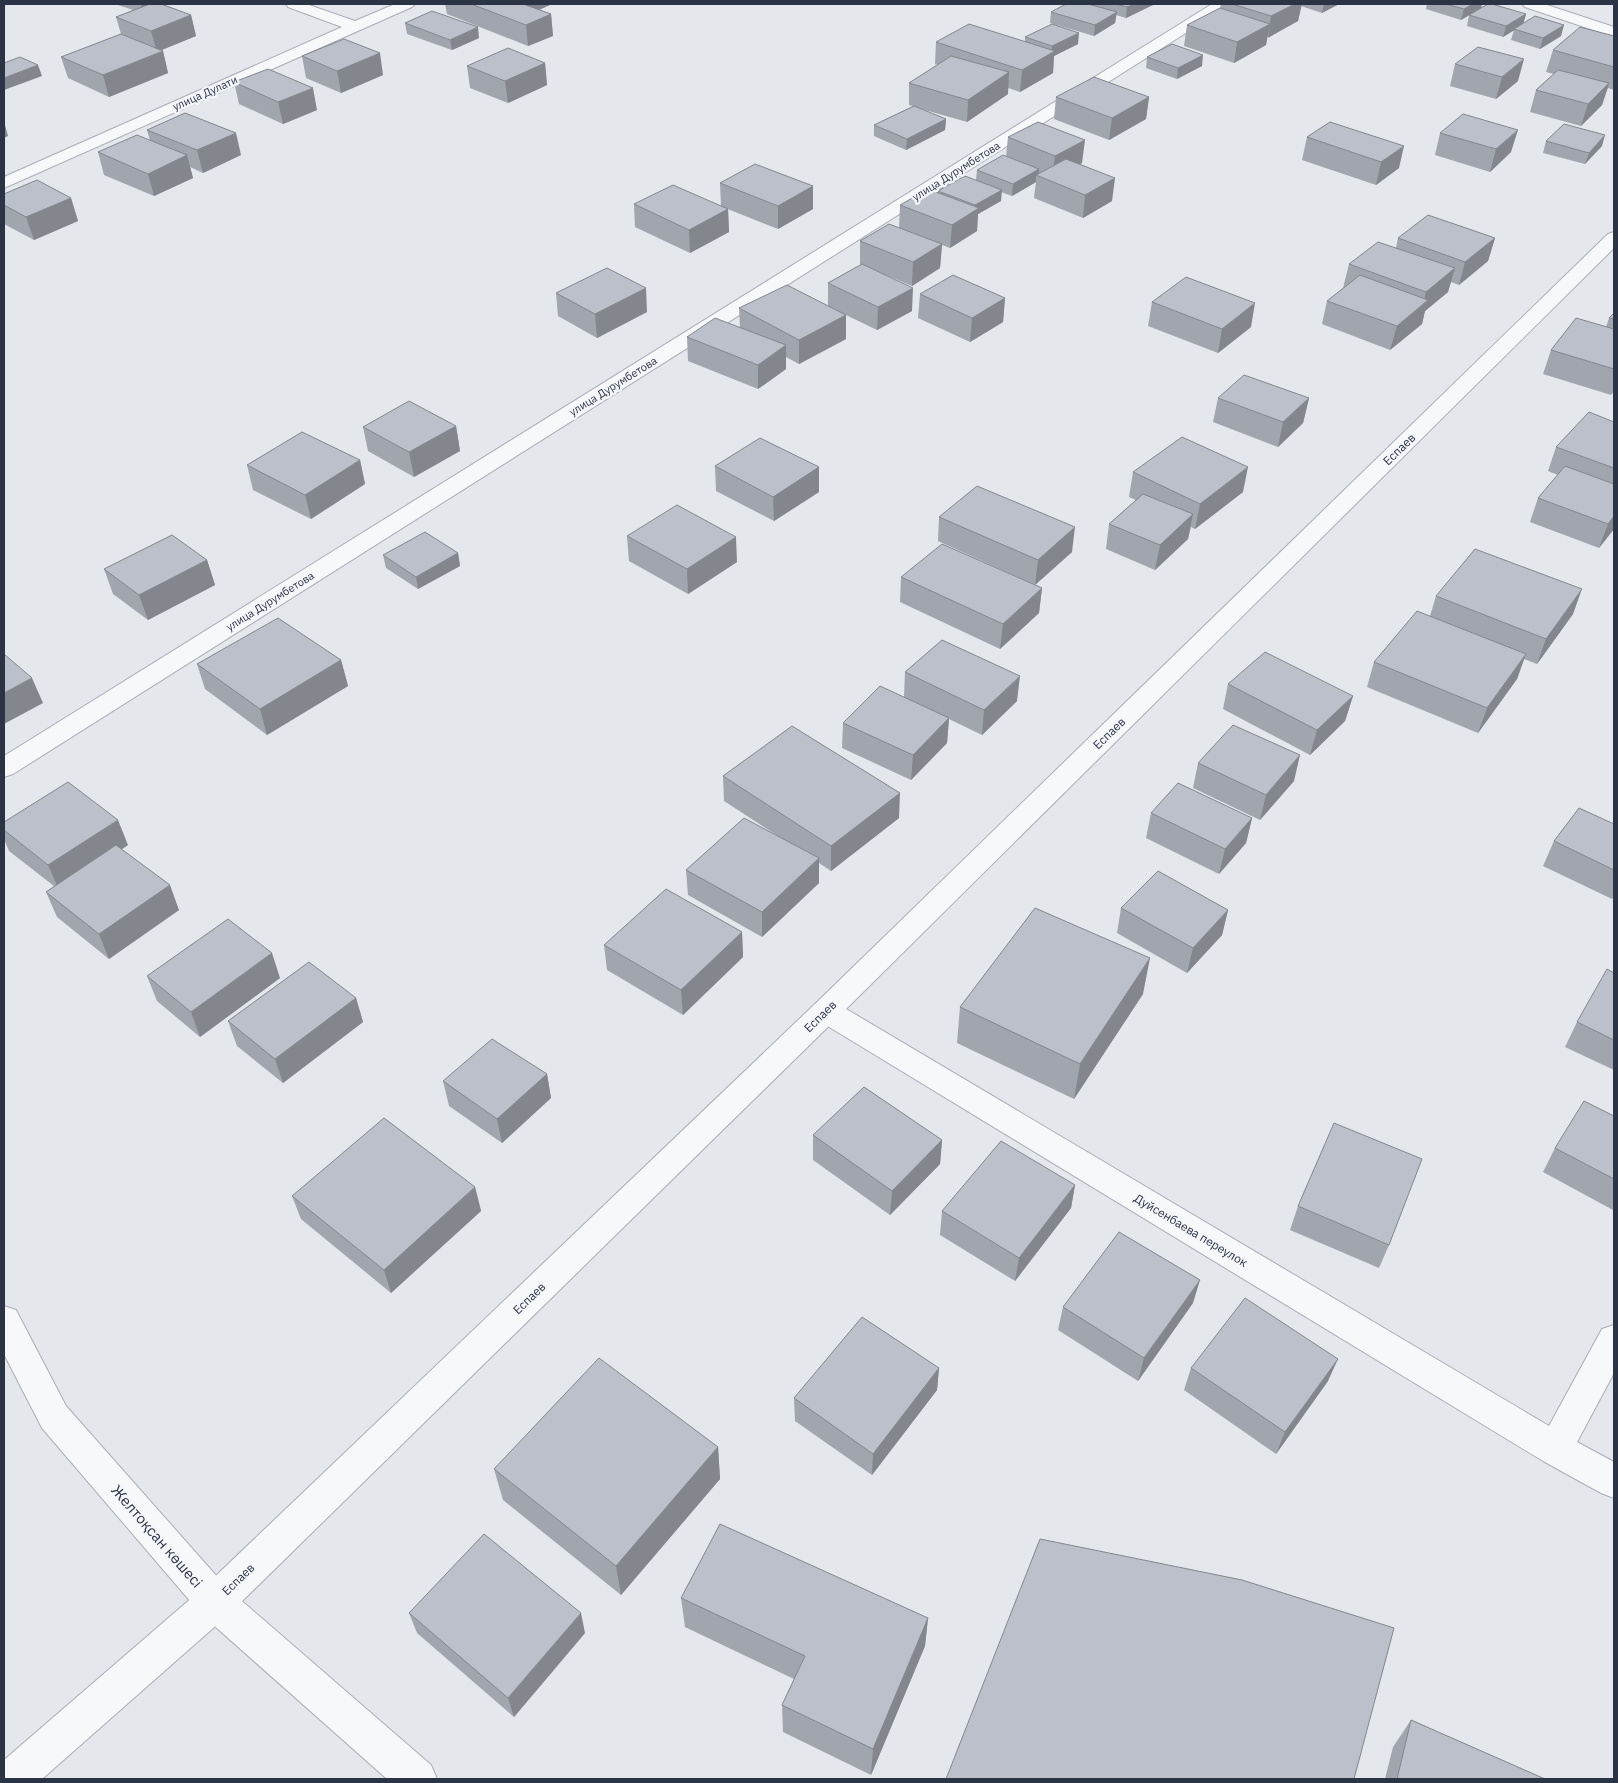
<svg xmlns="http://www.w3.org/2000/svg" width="1618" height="1783" font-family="'IBM Plex Sans',sans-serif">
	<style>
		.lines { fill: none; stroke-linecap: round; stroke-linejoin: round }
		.minor-casing { stroke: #a9aeb7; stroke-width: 2 }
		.tertiary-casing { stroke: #a9aeb7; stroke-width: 2 }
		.minor { fill: #f7f8fa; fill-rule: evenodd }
		.tertiary { fill: #f7f8fa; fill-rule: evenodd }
		.wall { fill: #a1a5ae }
		.shaded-wall { fill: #83868d }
		.building { fill: #bbc0ca; stroke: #83868d }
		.labels { text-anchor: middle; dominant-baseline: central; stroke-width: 4.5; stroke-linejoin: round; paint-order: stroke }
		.far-street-label { font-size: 11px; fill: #2b3445; stroke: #f4f6f9 }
		.street-label { font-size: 12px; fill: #2b3445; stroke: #f4f6f9 }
		.near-street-label { font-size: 15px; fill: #2b3445; stroke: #f4f6f9 }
	</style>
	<rect width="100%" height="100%" fill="#e4e7ec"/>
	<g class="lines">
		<g class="minor-casing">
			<path id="minor" d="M286,4H306L355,21L395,4H415L412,7L4,188V177L342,27L288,7Z
				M1212,4H1230L1227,7L13,774L4,777V756Z
				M826,1000L836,1003L1549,1426L1602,1329L1614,1325V1373L1577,1442L1614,1462V1498L1601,1493L1543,1461L816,1019L811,1011L816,1003Z
				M4,1306L16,1310L66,1406L228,1589L431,1765L437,1779H387L202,1615L42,1428L4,1354Z"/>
		</g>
		<g class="tertiary-casing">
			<path id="tertiary" d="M1522,4H1544L1614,27V37L1525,7Z
				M1614,232V248L836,1019L228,1615L42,1779H4V1760L202,1589L816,1003L1608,234Z"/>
		</g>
		<use href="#minor" class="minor"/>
		<use href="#tertiary" class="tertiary"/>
	</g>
	<path class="wall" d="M117,4H169L165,5L191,15L196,36L161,50L163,51L168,73L109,97L68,78L61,57L121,34L116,17L133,10L118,5Z
		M445,4H552L539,10L551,14L553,36L528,46L447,14Z
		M1094,4H1155L1126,18L1116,15L1115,23L1094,36L1050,23L1051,12L1093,5Z
		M1221,4H1339L1322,13L1301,6L1298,21L1267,37L1266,45L1234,63L1184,46L1187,25L1220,8Z
		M1427,4H1482L1481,8L1526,14L1523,24L1561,36L1540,49L1511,40L1514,30L1503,37L1467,26L1469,15L1461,20L1426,9Z
		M405,23L479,38L452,50L407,34Z
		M1614,36V90L1608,88L1602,105L1581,126L1530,112L1536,90L1554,74L1546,72L1553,50Z
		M1025,37L1078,44L1054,56L1053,73L1020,92L1008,88V94L967,122L918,108L946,119L945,130L906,150L874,136V125L913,106L909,105V83L938,65L935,64L936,42H1025Z
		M302,56L383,75L341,93L306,78Z
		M1147,57L1202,66L1177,79L1146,68Z
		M545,63L547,85L508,103L470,88L467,66Z
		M1455,64L1518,81L1496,99L1450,86Z
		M234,82L317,110L283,124L239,104Z
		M1056,97H1149L1146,119L1109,140L1054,119Z
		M1330,122L1399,168L1376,185L1302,160L1307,137Z
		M147,130L241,155L203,173L190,167L193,178L154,196L104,175L98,152L150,140Z
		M1440,133L1511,152L1490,172L1435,155Z
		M1008,137L1082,163L1080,164L1112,201L1083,218L1034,198L1036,182L1012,196L1001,192V201L978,214L977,231L950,248L942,245L940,268L912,286L886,275L912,311L877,330L846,315V339L799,364L786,357V369L758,389L688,361L687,337L740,327L739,308L828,306V283L861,265H860V241L899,228L900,205L938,192V191L976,180L977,170L1006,157Z
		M1546,141L1602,146L1585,164L1543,153Z
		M720,183L813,186V209L778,229L725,208L728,209L729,232L690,253L635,227L634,204L721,206Z
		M4,194L71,198L78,221L34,240L4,224Z
		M1398,238H1495L1488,261L1459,285L1451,282L1448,292L1425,311L1422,324L1390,350L1322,324L1327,301L1343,288L1349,264L1396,248Z
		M556,293L647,312L597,338L558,316Z
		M920,294L1005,298L1003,322L970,342L918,318Z
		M1152,302L1251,327L1218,353L1148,326Z
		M1614,313V391L1611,395L1543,374L1551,350L1606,327L1609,318Z
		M1218,398H1309L1303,423L1278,447L1213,422Z
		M1614,422V529L1599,548L1530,522L1538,498L1558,475L1548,471L1556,447Z
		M456,426L460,451L414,477L368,451L363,427Z
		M360,460L365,484L311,519L253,490L247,465Z
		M715,466L819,467V492L774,521L716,491Z
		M1133,472L1243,492L1195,529L1191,527L1188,539L1155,570L1106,549L1109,524L1136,500L1129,497Z
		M939,517L1072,552L1035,585L938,541Z
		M627,536L737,562L688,594L629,561Z
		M458,553L460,566L418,589L386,568L383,555Z
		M207,560L215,585L148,620L113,594L104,569Z
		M901,577L1042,588L1039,613L1000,649L900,602Z
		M1436,596L1573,614L1537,664L1524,659L1517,679L1478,733L1367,687L1374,662L1430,616Z
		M341,660L348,686L267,735L205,689L197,664Z
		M905,672L1017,701L982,735L949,719L947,743L911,780L842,748L843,723L920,705L904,697Z
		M1228,684L1353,696L1345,721L1310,755L1223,709Z
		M1198,763L1294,781L1260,820L1193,788Z
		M723,776L899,818L831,871L819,863V883L762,937L688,895L686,870L778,836L724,801Z
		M1151,813L1252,818L1246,843L1219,874L1146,838Z
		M4,822L128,845L122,849L179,910L109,959L57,917L46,892L54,886L9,851L4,839Z
		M1614,824V896L1612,899L1543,866L1554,841Z
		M1121,908L1228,910L1222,935L1187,973L1117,933Z
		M742,932L743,957L683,1015L607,970L604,945Z
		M1614,973V1070L1565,1047L1577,1022Z
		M147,976L280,978L200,1037L157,1001Z
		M1143,994L1074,1099L957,1043L960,1007Z
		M356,998L363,1022L283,1083L237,1046L228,1021Z
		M547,1074L551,1098L502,1143L449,1106L443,1081Z
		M1614,1116V1207L1613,1210L1543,1172L1555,1148Z
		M813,1135L942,1140L940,1164L890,1215L813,1160Z
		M1075,1185L1071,1208L1015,1281L940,1235L942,1211Z
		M475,1187L481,1211L391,1293L301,1219L292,1196Z
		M1298,1206L1389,1245L1379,1268L1290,1230Z
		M1193,1303L1138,1381L1058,1330L1063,1307Z
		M939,1368L937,1390L872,1475L795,1421L794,1398Z
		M1191,1368L1328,1381L1276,1454L1184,1390Z
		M718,1447L720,1479L621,1595L503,1500L494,1469Z
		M681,1598L928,1618L925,1646L871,1775L783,1732L782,1705L794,1679L685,1627Z
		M409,1613L585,1633L514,1717L417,1633Z
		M1411,1720L1545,1779H1385L1393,1747Z"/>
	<path class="shaded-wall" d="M141,4H169L143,14Z
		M524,4H552L525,16Z
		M1135,4H1155L1126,18L1127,7Z
		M1295,4H1302L1298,21L1268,38L1271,16Z
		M1324,4H1339L1322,13Z
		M1473,4H1482L1481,8L1461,20L1464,9Z
		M1117,12L1115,23L1094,36L1095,25Z
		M551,14L553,36L528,46L526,25Z
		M1526,14L1523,25L1503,37L1506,26Z
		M191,15L196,36L157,52L151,31Z
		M1270,24L1266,45L1234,63L1237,42Z
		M1564,25L1561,36L1540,49L1543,38Z
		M478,27L479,38L452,50L450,40Z
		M1079,33L1078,44L1054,56L1053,73L1020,92L1022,70L1051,53L1052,46Z
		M163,51L168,73L109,97L103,75Z
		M380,53L383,75L341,93L337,71Z
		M1203,55L1202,66L1177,79L1178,68Z
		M1524,59L1518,81L1496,99L1502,77Z
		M545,63L547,85L508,103L505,81Z
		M38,65L42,76L4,90V78Z
		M1009,72L1008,94L967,122L968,100Z
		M1609,83L1602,105L1581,126L1588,104Z
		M313,88L317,110L283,124L278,102Z
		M1149,97L1146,119L1109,140L1112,118Z
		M946,119L945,130L906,150L907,139Z
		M5,125L8,136L4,138V126Z
		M1518,130L1511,152L1490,172L1496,149Z
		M236,133L241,155L203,173L197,150Z
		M1605,135L1602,146L1585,164L1589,153Z
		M1085,140L1082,163L1052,178L1055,156Z
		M1404,146L1399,168L1376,185L1381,162Z
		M187,155L193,178L154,196L148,174Z
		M1039,169V176L1036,175V182L1012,196L1013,184Z
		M1115,178L1112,201L1083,218L1085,195Z
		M813,186V209L778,229V206Z
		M1002,190L1001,201L978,214L977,231L950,248L952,225L974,211L975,205Z
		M71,198L78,221L34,240L26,217Z
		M728,209L729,232L690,253L689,230Z
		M1495,238L1488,261L1459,285L1465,262Z
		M942,244L940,268L912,286L913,262Z
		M1455,268L1448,292L1425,311L1422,324L1390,350L1397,326L1423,305L1426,292Z
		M646,288L647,312L597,338L595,314Z
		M913,288L912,311L877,330L878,307Z
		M1005,298L1003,322L970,342L972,318Z
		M1255,303L1251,327L1218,353L1222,329Z
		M846,315V339L799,364V340Z
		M786,345V369L758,389V365Z
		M1309,398L1303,423L1278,447L1283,422Z
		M456,426L460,451L414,477L409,452Z
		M360,460L365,484L311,519L305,495Z
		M819,467V492L774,521L773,497Z
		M1248,467L1243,492L1195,529L1200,504Z
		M1193,514L1188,539L1155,570L1160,545Z
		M1614,516V529L1599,548L1608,524Z
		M1075,527L1072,552L1035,585L1038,560Z
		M736,537L737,562L688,594L687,569Z
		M458,553L460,566L418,589L416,577Z
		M207,560L215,585L148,620L139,595Z
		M1042,588L1039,613L1000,649L1003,624Z
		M1582,589L1573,614L1537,664L1546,639Z
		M1526,654L1517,679L1478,733L1487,708Z
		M341,660L348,686L267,735L260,709Z
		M1020,676L1017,701L982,735L984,710Z
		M32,678L43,703L4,724V693Z
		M1353,696L1345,721L1310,755L1317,730Z
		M949,718L947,743L911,780L913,755Z
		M1300,755L1294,781L1260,820L1266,795Z
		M900,793L899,818L831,871V846Z
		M1252,818L1246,843L1219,874L1225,849Z
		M118,820L128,845L59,890L48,865Z
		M819,858V883L762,937V912Z
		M170,885L179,910L109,959L99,934Z
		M1228,910L1222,935L1187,973L1193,948Z
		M742,932L743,957L683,1015L681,990Z
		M272,953L280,978L200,1037L191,1012Z
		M1150,958L1143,994L1074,1099L1080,1064Z
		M356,998L363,1022L283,1083L275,1059Z
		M547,1074L551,1098L502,1143L497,1119Z
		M942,1140L940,1164L890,1215L892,1191Z
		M1075,1185L1071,1208L1015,1281L1019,1258Z
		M475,1187L481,1211L391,1293L384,1270Z
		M1200,1280L1193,1303L1138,1381L1144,1358Z
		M1338,1359L1328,1381L1276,1454L1285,1432Z
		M939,1368L937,1390L872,1475L873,1454Z
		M718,1447L720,1479L621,1595L616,1566Z
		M581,1613L585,1633L514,1717L508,1698Z
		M928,1618L925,1646L871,1775L873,1749Z"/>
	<path class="building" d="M150,4H161L191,15L151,31L116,17Z
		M471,4H523L551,14L526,25Z
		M1066,4H1088L1117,12L1095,25L1051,12Z
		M1116,4H1135L1127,7Z
		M1232,4H1295L1271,16Z
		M1446,4H1473L1464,9Z
		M1488,4H1492L1526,14L1506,26L1469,15Z
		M1220,8L1270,24L1237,42L1187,25Z
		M432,11L478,27L450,40L405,23Z
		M1535,16L1564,25L1543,38L1514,29Z
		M969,24L1055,51L1022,70L936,42Z
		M1052,24L1079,33L1052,46L1025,37Z
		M1580,27L1614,36V67L1553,50Z
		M121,34L163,51L103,75L61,57Z
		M344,39L380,53L337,71L302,56Z
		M1172,44L1203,55L1178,68L1147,57Z
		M1478,47L1524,59L1502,77L1455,64Z
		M508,48L545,63L505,81L467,66Z
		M951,56L1009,72L968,100L909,83Z
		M20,57L38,65L4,78V63Z
		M268,69L313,88L278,102L234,82Z
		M1558,70L1609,83L1588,104L1536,90Z
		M1094,77L1149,97L1112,118L1056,97Z
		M914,106L946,119L907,139L874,125Z
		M185,113L236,133L197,150L147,130Z
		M1463,114L1518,130L1496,149L1440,133Z
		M1038,122L1085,140L1055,156L1008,137Z
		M1330,122L1404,146L1381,162L1307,137Z
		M1564,124L1605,135L1589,153L1546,141Z
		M137,135L187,155L148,174L98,152Z
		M1003,155L1039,169L1013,184L977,170Z
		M1066,159L1115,178L1085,195L1036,175Z
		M755,164L813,186L778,206L720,183Z
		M965,176L1002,190L975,205L938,191Z
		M37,180L71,198L26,217L4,205V194Z
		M673,185L728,209L689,230L634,204Z
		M928,189L979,208L952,225L900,205Z
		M1428,215L1495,238L1465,262L1398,238Z
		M889,224L942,244L913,262L860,241Z
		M1378,242L1455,268L1426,292L1349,264Z
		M862,264L913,288L878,307L828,283Z
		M607,268L646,288L595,314L556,293Z
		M953,275L1005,298L972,318L920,294Z
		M1360,275L1428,300L1397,326L1327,301Z
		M1186,277L1255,303L1222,329L1152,302Z
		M787,285L846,315L799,340L739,308Z
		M1614,313V319L1609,318Z
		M715,318L786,345L758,365L687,337Z
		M1576,318L1614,329V369L1551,350Z
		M1244,375L1309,398L1283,422L1218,398Z
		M409,401L456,426L409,452L363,427Z
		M1589,412L1614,422V468L1556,447Z
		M302,432L360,460L305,495L247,465Z
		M1182,437L1248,467L1200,504L1133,472Z
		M760,438L819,467L773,497L715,466Z
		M1565,466L1614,484V516L1608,524L1538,498Z
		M977,486L1075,527L1038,560L939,517Z
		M1143,494L1193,514L1160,545L1109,524Z
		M677,505L736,537L687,569L627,536Z
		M425,532L458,553L416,577L383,555Z
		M172,535L207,560L139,595L104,569Z
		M942,544L1042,588L1003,624L901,577Z
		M1475,549L1582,589L1546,639L1436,596Z
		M1417,611L1526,654L1487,708L1374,662Z
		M278,618L341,660L260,709L197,664Z
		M942,640L1020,676L984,710L905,672Z
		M1265,652L1353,696L1317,730L1228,684Z
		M4,654L32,678L4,693Z
		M880,686L949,718L913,755L843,723Z
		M1233,725L1300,755L1266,795L1198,763Z
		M792,726L900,793L831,846L723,776Z
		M68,782L118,820L48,865L4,830V822Z
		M1178,783L1252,818L1225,849L1151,813Z
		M1579,808L1614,824V870L1554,841Z
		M744,818L819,858L762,912L686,870Z
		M116,845L170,885L99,934L46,892Z
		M1158,871L1228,910L1193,948L1121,908Z
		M666,889L742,932L681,990L604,945Z
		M1035,908L1150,958L1080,1064L960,1007Z
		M228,919L272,953L191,1012L147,976Z
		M309,962L356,998L275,1059L228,1021Z
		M1607,969L1614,973V1040L1577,1022Z
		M492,1039L547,1074L497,1119L443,1081Z
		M864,1087L942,1140L892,1191L813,1135Z
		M1584,1101L1614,1116V1179L1555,1148Z
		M384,1118L475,1187L384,1270L292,1196Z
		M1334,1123L1422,1159L1389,1245L1298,1206Z
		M1001,1141L1075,1185L1019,1258L942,1211Z
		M1119,1232L1200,1280L1144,1358L1063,1307Z
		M1245,1298L1338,1359L1285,1432L1191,1368Z
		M862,1317L939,1368L873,1454L794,1398Z
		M599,1358L718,1447L616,1566L494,1469Z
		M720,1524L928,1618L873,1749L782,1705L805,1656L681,1598Z
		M484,1534L581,1613L508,1698L409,1613Z
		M1040,1539L1242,1580L1394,1628L1354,1779H946Z
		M1411,1720L1545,1779H1397Z"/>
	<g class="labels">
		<g class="far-street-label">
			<text transform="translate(205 93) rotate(-24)">улица Дулати</text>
			<text transform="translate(956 171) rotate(-32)">улица Дурумбетова</text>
			<text transform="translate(613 386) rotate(-32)">улица Дурумбетова</text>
			<text transform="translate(270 601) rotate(-32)">улица Дурумбетова</text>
		</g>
		<g class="street-label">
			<text transform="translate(1399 449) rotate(-44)">Еспаев</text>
			<text transform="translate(1109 733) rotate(-44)">Еспаев</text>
			<text transform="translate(820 1016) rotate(-44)">Еспаев</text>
			<text transform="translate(1191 1230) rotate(31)">Дуйсенбаева переулок</text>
			<text transform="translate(529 1298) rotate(-44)">Еспаев</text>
			<text transform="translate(238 1579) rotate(-44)">Еспаев</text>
		</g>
		<g class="near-street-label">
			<text transform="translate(157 1536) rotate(49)">Желтоқсан көшесі</text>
		</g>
	</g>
	<rect width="1618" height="1783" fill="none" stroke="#2b3445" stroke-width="10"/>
</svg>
